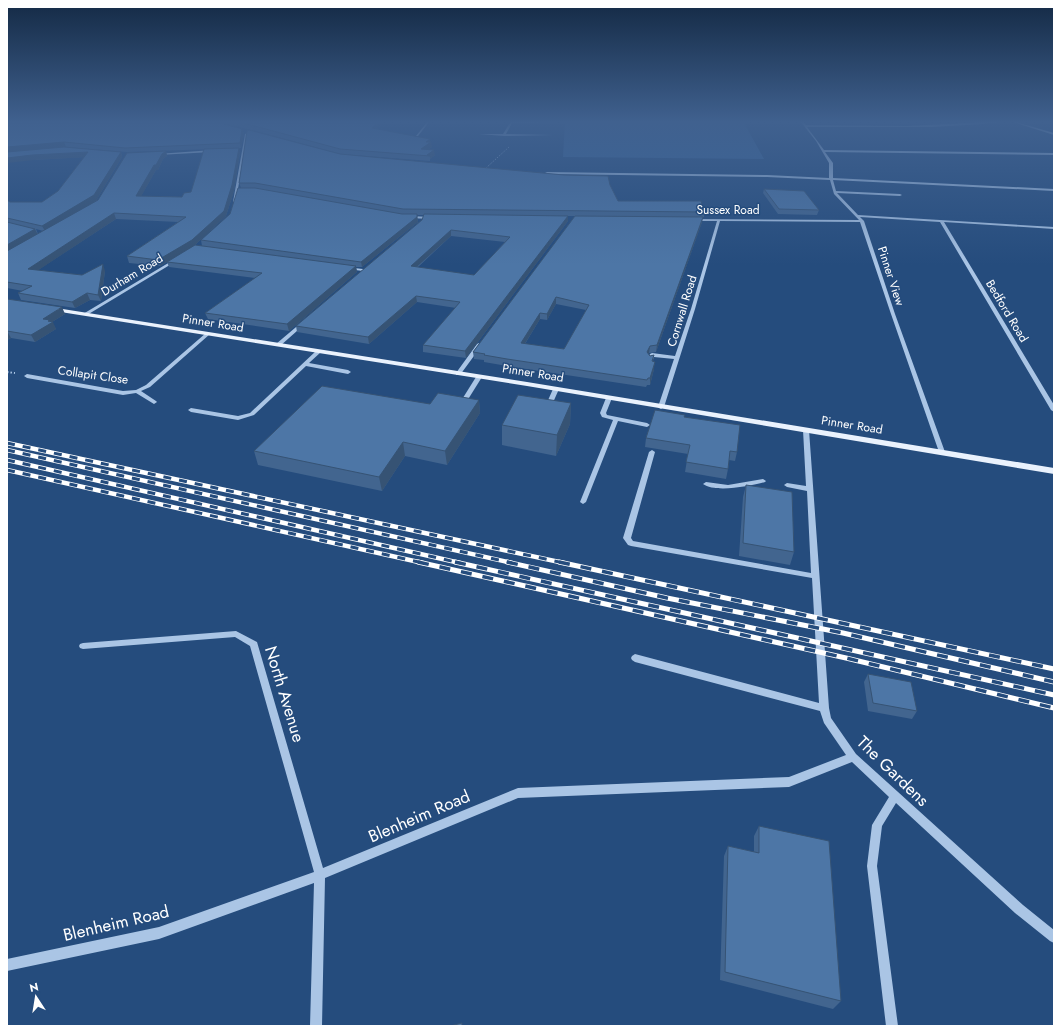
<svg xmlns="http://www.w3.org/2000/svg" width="1061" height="1033" font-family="Jost,sans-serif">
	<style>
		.green { fill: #38669b }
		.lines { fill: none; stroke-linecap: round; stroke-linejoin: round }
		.path-far1 { stroke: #aac5e5; stroke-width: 1; stroke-dasharray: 1 1.5; stroke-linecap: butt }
		.path { stroke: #aac5e5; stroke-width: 2; stroke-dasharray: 1.5 2; stroke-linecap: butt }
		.minor { fill: #aac5e5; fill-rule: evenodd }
		.major { fill: #eaf2fd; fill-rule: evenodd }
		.rail-far1-casing { stroke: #fff; stroke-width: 4.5 }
		.rail-casing { stroke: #fff; stroke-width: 5 }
		.rail-far1 { stroke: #254c7d; stroke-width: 3; stroke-dasharray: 8; stroke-linecap: butt }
		.rail { stroke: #254c7d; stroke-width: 3.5; stroke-dasharray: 11; stroke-linecap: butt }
		.wall { fill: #42658f; fill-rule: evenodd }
		.shaded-wall { fill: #365374 }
		.building { fill: #4d76a6; stroke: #365374; fill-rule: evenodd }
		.labels { text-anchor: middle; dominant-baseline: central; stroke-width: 3; stroke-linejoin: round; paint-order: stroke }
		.far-street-label { font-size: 12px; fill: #fff; stroke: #254c7d }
		.near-street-label { font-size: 17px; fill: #fff; stroke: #254c7d }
	</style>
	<rect width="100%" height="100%" fill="#254c7d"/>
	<path class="green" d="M565,121H743L764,159L563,157Z"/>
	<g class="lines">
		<path class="path-far1" d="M486,168L509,147"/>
		<path class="path" d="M7,372L15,373"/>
		<path class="minor" d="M356,121H392L357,122Z
			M428,121H430L418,136H416Z
			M511,121L555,122L512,123L506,134L553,135L504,136L479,134H503Z
			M800,121H802L806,125L906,126L1008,121L982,124L932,127H807L824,150L1054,153V155L825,152L833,163V178L1054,189V191L833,180L836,191L900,194L902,195L900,196L837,193L858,215L1054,227V229L944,222L1054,405V412L1051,410L940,222L860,217L864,221L895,314L945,452L944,453L942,454L939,452L891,314L860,222L720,221L695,309L664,407L661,409L659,408L658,407L674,359L654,357L652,361L650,362L647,360L650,354L652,353L675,356L691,309L717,221H692V219L859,220L834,194L830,180L767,177L547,174L545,173L547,172L767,175L829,178V163L816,141Z
			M1010,121H1013L1054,133V135Z
			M251,131L252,133L247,134L236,201L233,202L245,134Z
			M213,150L212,152L158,155L157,154Z
			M409,216L432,217L434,218L432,219L408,218V216Z
			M175,259L178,260L87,315L83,314Z
			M345,267L363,269L365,270L363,271L347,269L345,268Z
			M302,322L306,323L280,346H276V344Z
			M206,333L210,334L150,387L141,391L156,401L157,402L154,404L136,393L123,395L27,378L24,376L27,374L123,391L136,390L146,385Z
			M479,343L482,345L460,375H456V373L477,344Z
			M318,350L321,352L309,363L348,370L351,372L348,374L306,366L254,415L238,420L191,412L188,410L191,408L238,416L250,413L316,351Z
			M479,375L482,377L467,401L464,403L462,402L461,401L476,377Z
			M556,387L559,389L551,407L548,409L546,408L545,407L553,389Z
			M609,396L612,398L606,413L607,415L647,423L650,425L647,427L618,421L586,502L583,504L580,502L613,420L602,417L600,413L606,398Z
			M806,428L809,430L829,708L831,718L856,754L1023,905L1054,930V943L1050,941L1015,913L896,803L882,826L877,866L898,1026H886L867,866L872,825L889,797L852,762L789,787L518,798L325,878L322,1026H310L314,883L159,939L7,971V959L159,927L314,872L250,646L235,637L83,649L80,648L79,646L80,644L83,643L236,631L257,642L323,868L518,788L789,777L846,755L824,723L820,711L635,662L632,660L631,658L632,656L635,654L819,703L812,578L631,546L628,545L623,538L649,452L652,450L655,452L631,538L633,541L811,573L807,491L787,487L784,485L787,483L806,486L803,430Z
			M763,479L766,481L765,482C751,486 715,493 703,484L706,482L728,485Z"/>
		<path class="major" d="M50,307L527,382L1054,468V474L527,386L48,310V308Z"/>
		<g class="rail-far1-casing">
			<path id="rail-far1" d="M7,443L564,563
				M7,450L512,563
				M7,460L460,563
				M7,470L423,563"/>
		</g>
		<g class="rail-casing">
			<path id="rail" d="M418,562L846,658L1054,708
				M455,562L1054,695
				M507,562L667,598L843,633L1054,682
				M559,562L1054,669"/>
		</g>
		<use href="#rail-far1" class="rail-far1"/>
		<use href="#rail" class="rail"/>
	</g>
	<path class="wall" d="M7,121H381V125L376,129L430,142L432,147L428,149L435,155L430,159V161L341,154L252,130L219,122L242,129L244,134L241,148L127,152L66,147L50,148L121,152L122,157L96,201L166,151L167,156L163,159L158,170H156L141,196L182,197L191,192L240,153L234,191L226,216L195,245L202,246L201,240L230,214L241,188L239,183L340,154L610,185L618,201L704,212V217H702V222L656,352L649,353L648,354L650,356L654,355L653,362L654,369L650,385H647L646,387L507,366L484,362V360L474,359L473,352L575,216H539H568V221L466,358L423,352V345L456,308L417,302L369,344L297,332L296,326L422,220L424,215H417L418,222L362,267H356L357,272L289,331L208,319L205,313L255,278L169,267L167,262L160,266L129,263L127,256L178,222L116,219L38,270L82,275L105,271L101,301L90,300L75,308L21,300L18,293L23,291L7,288V200L10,202H42L58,191L84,157L34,160ZM36,229L43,231L38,234ZM451,236L505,242L474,275L417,268ZM556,304L586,310L564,349L525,344L540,319L547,320Z
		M764,189L819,210L817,215L778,214L763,193Z
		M7,299L65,314L52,322L56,329L35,342L11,338L7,340Z
		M479,400L480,413L447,465L405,456L382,491L258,465L254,451L430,404Z
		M571,403L570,424L556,456L502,445V425Z
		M685,417L737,452L735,461L729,460L728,469L726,479L685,472L688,454L645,447L646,438Z
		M746,485L794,552L790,565L739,556L743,497Z
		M868,674L917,711L912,719L868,711L864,682Z
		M759,826L841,1001L833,1009L720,980L724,856L728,846L754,852V836Z"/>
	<path class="shaded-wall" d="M380,121H381V125L372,133V128Z
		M242,129L244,134L241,148L240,143Z
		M430,139V143L431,142L432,147L422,154L421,149L426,142Z
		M64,142L66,147L7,152V147Z
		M239,148L240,153L234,191L226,216L194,246L160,266L158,260Z
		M434,150L435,155L430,159V156L427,155Z
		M166,151L167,156L163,159L158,170H156L138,202L136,196L154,165L162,154Z
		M88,152L90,157L34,160L7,163V158L32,155Z
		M121,152L122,157L96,201L45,231L42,226Z
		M114,213L116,219L31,275L28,269Z
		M417,214L418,222L362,267L361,262Z
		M568,216V221L466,358L465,351Z
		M703,217L702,222L656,352L657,345Z
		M35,229L38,235L7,253V245Z
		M451,230V236L411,272V266Z
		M103,264L105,271L101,301L98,295Z
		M356,266L357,272L289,331L287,324Z
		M87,293L90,300L75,308L72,302Z
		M416,296L417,302L369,344L368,337Z
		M556,297V304L547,320V314Z
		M62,307L65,314L52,322H53L56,329L35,342L31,335L43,319Z
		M540,313V319L521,350V343Z
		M7,331L11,338L7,340Z
		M650,346L649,353L646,359L647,352Z
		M655,362L654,369L650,385V378Z
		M479,400L480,413L447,465L445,451Z
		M571,403L570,424L556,456L557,435Z
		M403,442L405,456L382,491L379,477Z"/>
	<path class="building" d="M7,121H213L242,129L240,143L125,148L64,142L7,147Z
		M231,121H380L372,128L430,139L426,142H431L421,149L434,150L427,155L430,156L340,149L251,125Z
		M249,130L340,154L564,175L608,176L610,185L618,201H701L704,212L403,209L255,183H239L247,131Z
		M64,147L121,152L94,195L42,226L7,218V200L10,202H42L58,191L88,152L32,155L7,158V152Z
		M239,148L232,185L224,211L192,240L158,260L127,256L186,217L114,213L28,269L82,275L103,264L98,295L87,293L72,302L18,293L32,286L7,282V251L98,200L127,153L166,151L162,154L156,165H154L136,196L182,197L184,193L191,192L204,149Z
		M238,188H255L402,214H417V217L361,262L201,240L230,214Z
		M764,189L804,191L819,210L779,209Z
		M424,214L568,216L465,351L423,345L460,302L416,296L368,337L296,326L422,220ZM451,230L510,237L474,275L411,266Z
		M575,216L703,217L657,345L650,346L647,352L650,356L654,355L652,361L655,362L650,378H648L647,380L507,359L484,355L485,354L473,352ZM556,297L589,305L564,349L521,343L540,313L547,314Z
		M7,222L35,229L7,245Z
		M195,245L356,266L287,324L205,313L262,273L167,262Z
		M7,299L62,307L43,319L51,320L48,321L53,322L31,335L7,331Z
		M322,386L430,404L438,393L479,400L445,451L403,442L379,477L254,451Z
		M518,395L571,403L557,435L502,425Z
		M655,410L685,415L684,417L740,425L737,452L730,451L728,469L686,462L690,445L646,438Z
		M746,485L792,492L794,552L743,543Z
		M868,674L911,682L917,711L873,703Z
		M759,826L829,841L841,1001L725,972L728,846L759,853Z
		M462,1023V1026H450Z"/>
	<linearGradient id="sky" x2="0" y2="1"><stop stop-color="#142a45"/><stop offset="0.46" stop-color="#40618f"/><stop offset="1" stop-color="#40618f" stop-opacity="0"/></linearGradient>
	<rect width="1061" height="265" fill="url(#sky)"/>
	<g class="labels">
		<g class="far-street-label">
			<text x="728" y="210">Sussex Road</text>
			<text transform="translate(132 275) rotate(-31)">Durham Road</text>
			<text transform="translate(891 276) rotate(72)">Pinner View</text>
			<text transform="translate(682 311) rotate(-73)">Cornwall Road</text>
			<text transform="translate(1007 311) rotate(59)">Bedford Road</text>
			<text transform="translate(213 323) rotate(9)">Pinner Road</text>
			<text transform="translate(533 373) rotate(9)">Pinner Road</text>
			<text transform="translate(93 375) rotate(8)">Collapit Close</text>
			<text transform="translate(852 425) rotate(9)">Pinner Road</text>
		</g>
		<g class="near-street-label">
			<text transform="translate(285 694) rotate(73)">North Avenue</text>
			<text transform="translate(893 771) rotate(44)">The Gardens</text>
			<text transform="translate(419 816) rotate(-23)">Blenheim Road</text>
			<text transform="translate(116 923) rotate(-13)">Blenheim Road</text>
		</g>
	</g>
	<rect width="1061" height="1033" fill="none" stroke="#ffffff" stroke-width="16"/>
	<g transform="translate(36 997) rotate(348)" stroke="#254c7d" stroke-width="3" paint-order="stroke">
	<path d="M0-3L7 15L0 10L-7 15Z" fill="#ffffff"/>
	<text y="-6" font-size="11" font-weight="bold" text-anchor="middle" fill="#ffffff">N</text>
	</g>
</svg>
